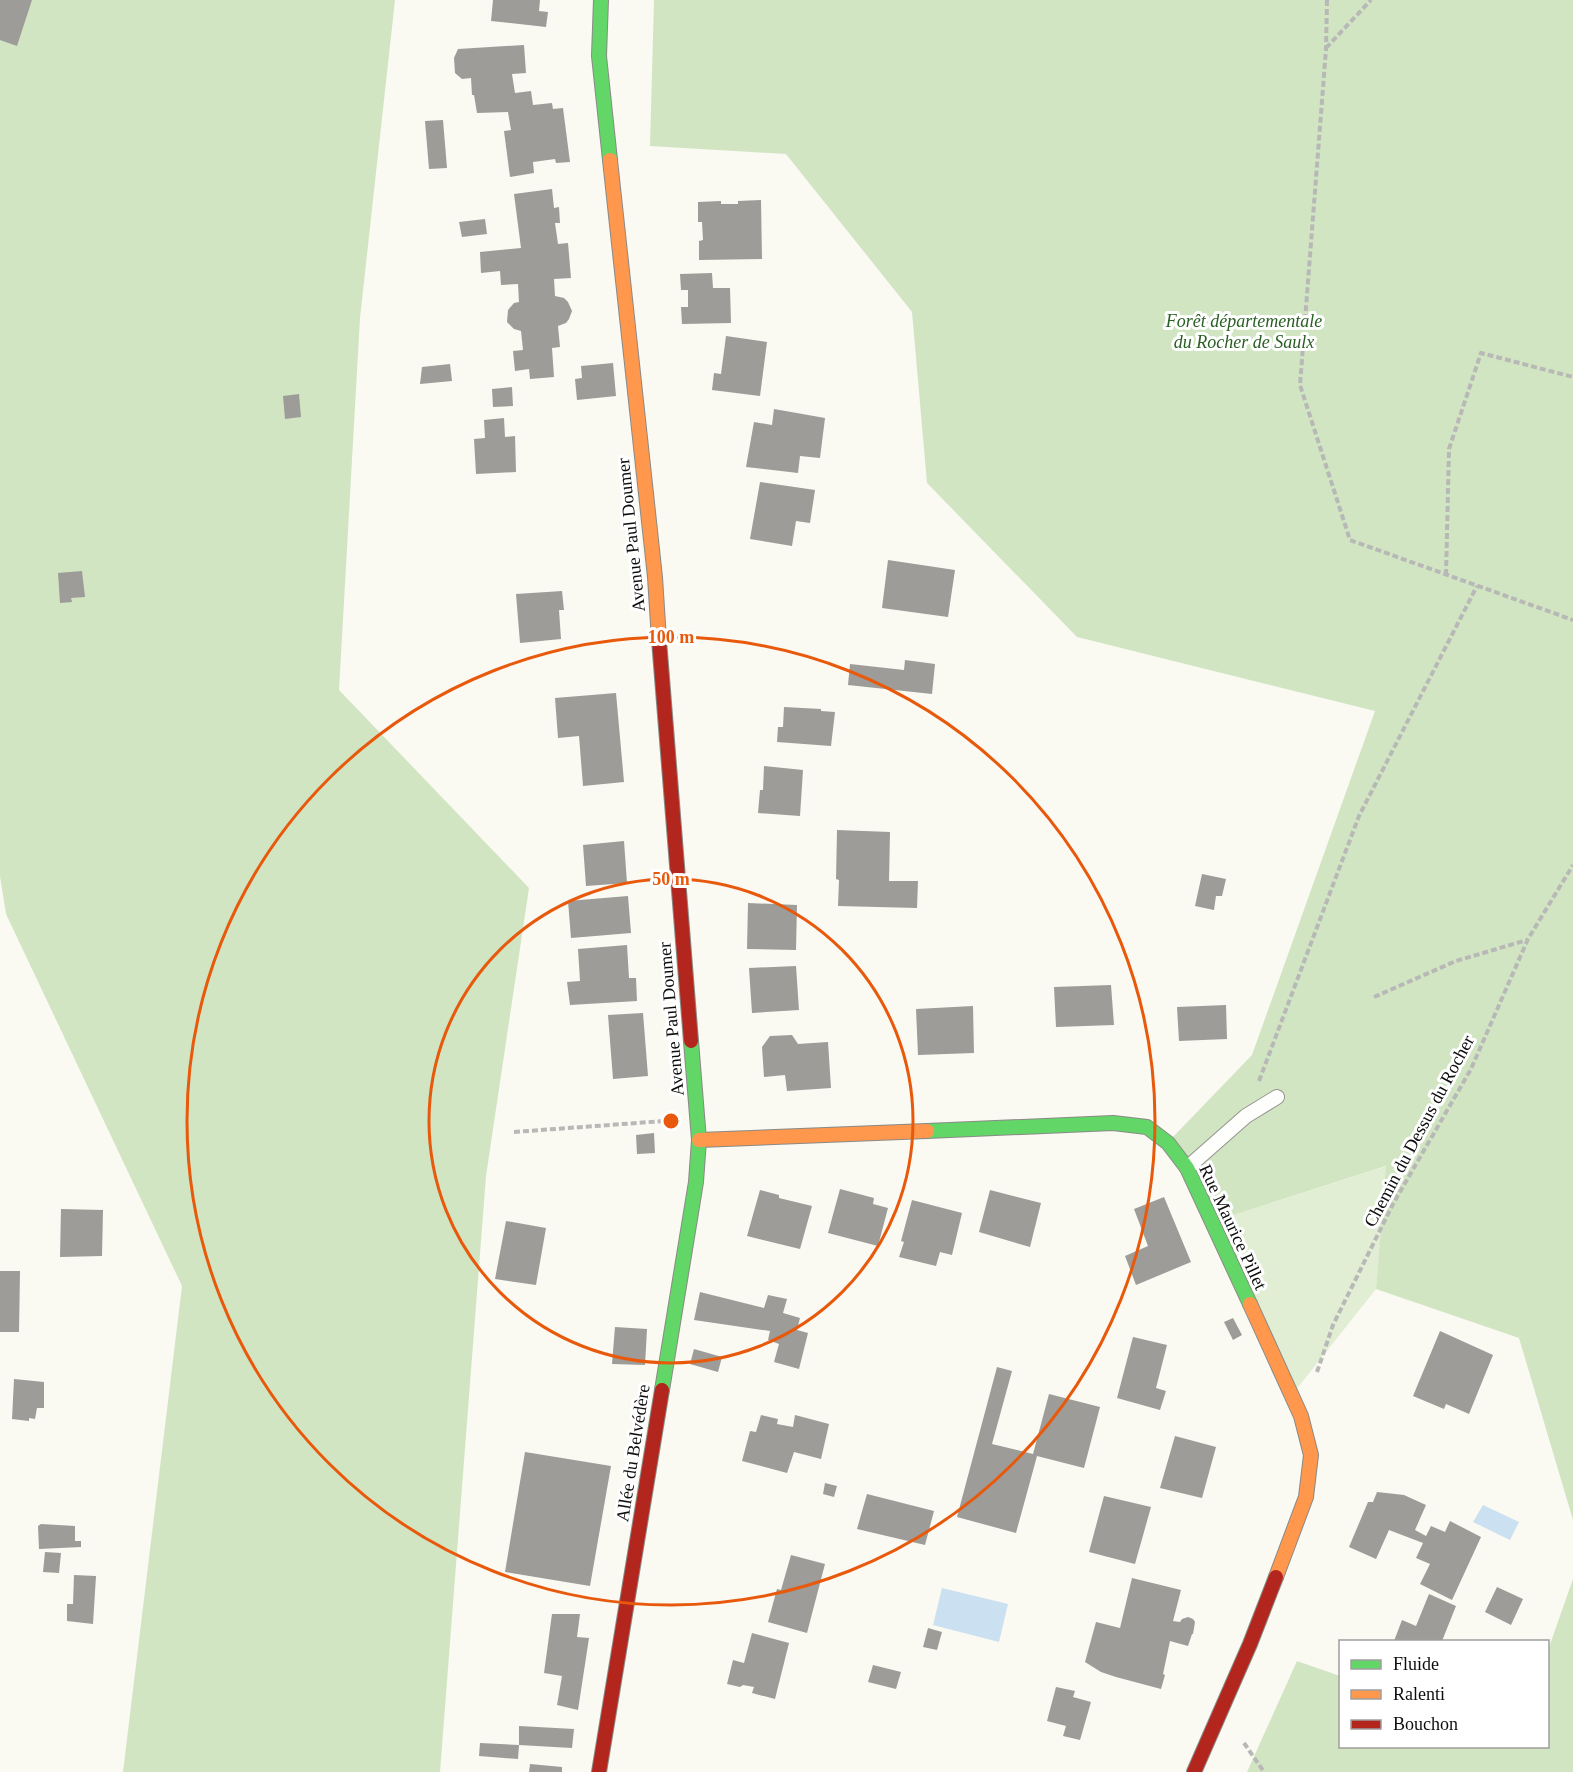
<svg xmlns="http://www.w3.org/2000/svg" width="1573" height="1772" font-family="'Times New Roman',serif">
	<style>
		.green { fill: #e1eed4 }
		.forest { fill: #d1e5c3 }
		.water { fill: #cbe0f1 }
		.building { fill: #9d9c98 }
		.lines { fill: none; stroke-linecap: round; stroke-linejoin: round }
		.lane-casing { stroke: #949390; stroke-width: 16 }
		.fast-casing { stroke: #8a8a87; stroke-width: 16 }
		.slow-casing { stroke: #8a8a87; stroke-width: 16 }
		.jam-casing { stroke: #8a8a87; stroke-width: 16 }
		.path { stroke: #b8b8b6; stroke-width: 4; stroke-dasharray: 6 3; stroke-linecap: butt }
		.lane { stroke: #fefefd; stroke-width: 14 }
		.fast { stroke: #63d668; stroke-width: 14 }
		.slow { stroke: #ff974d; stroke-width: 14 }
		.jam { stroke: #b3261e; stroke-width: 14 }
		.ring { fill: none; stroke: #e8590c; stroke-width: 3 }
		.labels { text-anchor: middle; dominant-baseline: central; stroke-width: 6; stroke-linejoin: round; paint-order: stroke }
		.park-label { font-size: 18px; font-style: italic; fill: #295f23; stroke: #fff }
		.street-label { font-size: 18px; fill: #0d0d0d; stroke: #fff }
		.centre { fill: #e8590c; stroke: #fff; stroke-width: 3 }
		.ring-label { font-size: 18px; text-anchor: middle; font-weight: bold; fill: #e8590c; stroke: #fff; stroke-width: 6; stroke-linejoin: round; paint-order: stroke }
	</style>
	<rect width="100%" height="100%" fill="#faf9f2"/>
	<path class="green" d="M1387,1166L1376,1289L1295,1391L1218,1220Z"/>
	<path class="forest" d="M0,0H395L360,318L339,690L529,888L486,1176L440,1772H123L182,1286L6,914L0,876Z
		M654,0H1573V1520L1519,1338L1376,1289L1386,1166L1218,1220L1172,1138L1252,1055L1375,711L1077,637L927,483L912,312L786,154L650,146Z
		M1573,1579V1772H1247L1297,1661L1340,1676V1746H1548V1650Z"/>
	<path class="water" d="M1483,1505L1519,1522L1510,1540L1473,1522Z
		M942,1588L1008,1604L999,1642L933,1625Z"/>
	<path class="building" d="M0,0H32L17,46L0,40Z
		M493,0H540L539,11L548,12L546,27L491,21Z
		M524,45L526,73L512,74L515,93L531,91L533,105L552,103L553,109L563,108L570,162L556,163L555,159L533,162L534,173L510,177L504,131L511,130L508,112L477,113L474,95H472L471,78L462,79L455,73L454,58L458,49Z
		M443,120L447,168L429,169L425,121Z
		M552,189L554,208L559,207L560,223H555L558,244L568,243L571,278L554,279L555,296L564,298L568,302L572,311L569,319L566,323L558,326L560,347L552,348L554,377L530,379L529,369L515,371L513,351L523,350L521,331L514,329L507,322L508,310L514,303L519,302L518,284L501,285L500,271L481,273L480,252L521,248L514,194Z
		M761,200L762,259L699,260V241L703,240L702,222H698V202L721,201V204H738V201Z
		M485,219L487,234L462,237L459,222Z
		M712,273L713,288H730L731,323L682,324L681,307H688V290H681L680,274Z
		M726,336L767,342L760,396L712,390L714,373L721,374Z
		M613,363L616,396L577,400L575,379L582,378L581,366Z
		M450,364L452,381L420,384L422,367Z
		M512,387L513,406L493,407L492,389Z
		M299,394L301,417L285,419L283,396Z
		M774,409L825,418L820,458L800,456L798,473L746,467L754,422L772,425Z
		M504,418L505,437L515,436L516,472L476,474L474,439L485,438L484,420Z
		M760,482L815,490L810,523L796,521L792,546L750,539Z
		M888,560L955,570L948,617L882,608Z
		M82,571L85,597L71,598L72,602L60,603L58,573Z
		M562,591L564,610H559L561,639L520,643L516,594Z
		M905,660L935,664L932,694L848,685L850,664L904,670Z
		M616,693L624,782L583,786L579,736L558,738L555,698Z
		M784,707L821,709V711L835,712L831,746L777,742L778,727H783Z
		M764,766L803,770L800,816L758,813L760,790H763Z
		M837,830L890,832L889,881H918L917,908L838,906L839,880L836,879Z
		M624,841L627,883L586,886L583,845Z
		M1202,874L1226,879L1222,896H1216L1214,910L1195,906Z
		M628,896L631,933L571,938L568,901Z
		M748,903L797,905L796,950L747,949Z
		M627,945L629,978H636L637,1001L570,1005L567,982L580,981L578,949Z
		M796,966L799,1010L752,1013L749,968Z
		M1111,985L1114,1025L1056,1027L1054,987Z
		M1226,1005L1227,1039L1179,1041L1177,1007Z
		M973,1006L974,1053L918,1055L916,1009Z
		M643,1013L648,1076L613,1079L608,1015Z
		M792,1035L798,1044L828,1042L831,1088L787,1091L785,1075L764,1077L762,1047L770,1036Z
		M654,1133L655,1153L637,1154L636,1135Z
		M840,1189L874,1198L873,1204L888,1208L878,1246L828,1233Z
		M760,1190L779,1195V1198L812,1206L800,1249L747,1236Z
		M990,1190L1041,1203L1030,1247L979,1232Z
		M1164,1197L1191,1262L1136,1285L1125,1256L1148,1246L1134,1209Z
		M912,1200L962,1213L952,1255L940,1252L936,1266L899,1257L904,1242L901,1241Z
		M61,1209L103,1210L102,1256L60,1257Z
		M506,1221L546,1228L536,1285L495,1279Z
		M0,1271H20L19,1332H0Z
		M700,1292L764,1308L768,1295L787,1299L783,1313L800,1318L797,1330L808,1333L799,1369L774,1362L779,1344L768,1340L770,1331L694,1320Z
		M1233,1318L1242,1335L1233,1340L1224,1322Z
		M615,1327L647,1329L645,1365L612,1364Z
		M1440,1331L1493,1355L1469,1414L1446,1404L1444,1409L1413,1396Z
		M1133,1337L1167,1345L1156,1388L1166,1391L1160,1410L1117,1398Z
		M694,1349L722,1357L718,1372L690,1364Z
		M997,1367L1012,1371L992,1444L1033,1454L1049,1394L1100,1407L1084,1468L1037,1456L1016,1533L957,1517Z
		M14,1379L44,1382V1408H37L35,1419L29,1418V1421L12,1419Z
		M761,1415L778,1419L777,1424L793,1427L795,1415L829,1424L821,1459L794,1452L787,1473L742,1461L750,1431L756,1432Z
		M1175,1436L1216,1447L1202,1498L1160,1488Z
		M525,1452L611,1466L590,1586L505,1572Z
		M825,1483L837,1486L834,1497L823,1494Z
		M1377,1492L1404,1495L1426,1505L1415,1530L1426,1536L1431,1526L1445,1532L1450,1521L1481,1537L1452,1600L1420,1584L1430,1564L1416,1558L1423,1543L1389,1530L1376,1559L1349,1547L1368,1502H1373Z
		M867,1494L934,1511L925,1545L857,1529Z
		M1104,1496L1151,1507L1135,1564L1089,1552Z
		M41,1524L75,1526V1541H81V1547L39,1549L38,1526Z
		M45,1552L61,1553L59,1573L43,1572Z
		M791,1555L825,1564L807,1633L768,1622L777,1589L781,1590Z
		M74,1575L96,1576L93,1624L67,1621V1604H73Z
		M1132,1578L1181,1590L1173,1621L1180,1622L1182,1619L1188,1617L1193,1619L1195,1622L1193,1634H1192L1188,1646L1170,1641L1163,1674L1165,1675L1161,1689L1116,1677L1101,1672L1085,1662L1096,1622L1120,1628Z
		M1497,1587L1523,1599L1511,1625L1485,1612Z
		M1429,1594L1456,1606L1442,1641H1394L1402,1620L1416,1626Z
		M552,1614H580L577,1637L589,1638L578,1710L557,1705L562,1676L544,1673Z
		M928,1628L942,1632L937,1650L923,1647Z
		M752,1633L789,1643L775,1699L752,1693L754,1687L743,1685L740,1687L727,1684L733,1660L744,1663Z
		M873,1665L901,1672L896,1689L868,1682Z
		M1056,1687L1075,1691L1073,1697L1091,1702L1080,1740L1063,1736L1066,1726L1047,1721Z
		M519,1726L574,1729L572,1748L519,1745Z
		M480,1743L519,1745L518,1759L479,1756Z
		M530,1764L562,1767V1772H529Z"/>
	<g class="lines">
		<g class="lane-casing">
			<path id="lane" d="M1187,1168L1246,1116L1277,1097"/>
		</g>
		<g class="fast-casing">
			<path id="fast" d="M601,0L599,56L610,160
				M927,1131L1113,1123L1147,1127L1168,1143L1187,1168L1250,1304
				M662,1390L696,1182L699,1140L691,1041"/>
		</g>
		<g class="slow-casing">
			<path id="slow" d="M610,160L655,577L659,640
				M699,1140L927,1131
				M1250,1304L1301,1416L1311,1455L1306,1497L1276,1577"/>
		</g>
		<g class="jam-casing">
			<path id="jam" d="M659,640L691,1041
				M599,1772L662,1390
				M1194,1772L1250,1644L1276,1577"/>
		</g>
		<path class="path" d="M1327,0L1326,49L1300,385L1350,540L1573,620
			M1326,48L1371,0
			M1446,575L1449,449L1481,353L1573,377
			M1374,997L1456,961L1527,940
			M1259,1081L1359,816L1477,586
			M514,1132L664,1121
			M1317,1372L1333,1325L1393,1204L1471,1069L1528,939L1573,865
			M1244,1743L1264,1772"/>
		<use href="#lane" class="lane"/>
		<use href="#fast" class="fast"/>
		<use href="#slow" class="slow"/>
		<use href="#jam" class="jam"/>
	</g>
	<g class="ring">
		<circle cx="671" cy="1121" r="242"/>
		<circle cx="671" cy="1121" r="484"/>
	</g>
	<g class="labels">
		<g class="park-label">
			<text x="1244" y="321">Forêt départementale<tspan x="1244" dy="21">du Rocher de Saulx</tspan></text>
		</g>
		<g class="street-label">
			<text transform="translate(631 535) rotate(-96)">Avenue Paul Doumer</text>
			<text transform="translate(671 1019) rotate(-95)">Avenue Paul Doumer</text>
			<text transform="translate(1419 1131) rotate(-62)">Chemin du Dessus du Rocher</text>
			<text transform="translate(1233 1227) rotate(65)">Rue Maurice Pillet</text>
			<text transform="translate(633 1453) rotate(-81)">Allée du Belvédère</text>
		</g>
	</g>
	<circle cx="671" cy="1121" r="9" class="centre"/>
	<g class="ring-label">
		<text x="671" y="643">100 m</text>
		<text x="671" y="885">50 m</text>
	</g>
	<rect x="1339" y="1640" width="210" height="108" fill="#ffffff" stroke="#9e9e9e" stroke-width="1.5"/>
	<rect x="1351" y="1660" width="30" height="9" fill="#63d668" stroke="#9e9e9e" stroke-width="1.5"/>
	<text x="1393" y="1670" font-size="18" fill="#0d0d0d">Fluide</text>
	<rect x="1351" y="1690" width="30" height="9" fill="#ff974d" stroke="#9e9e9e" stroke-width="1.5"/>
	<text x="1393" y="1700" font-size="18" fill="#0d0d0d">Ralenti</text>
	<rect x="1351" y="1720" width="30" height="9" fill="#b3261e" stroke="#9e9e9e" stroke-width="1.5"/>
	<text x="1393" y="1730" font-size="18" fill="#0d0d0d">Bouchon</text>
</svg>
